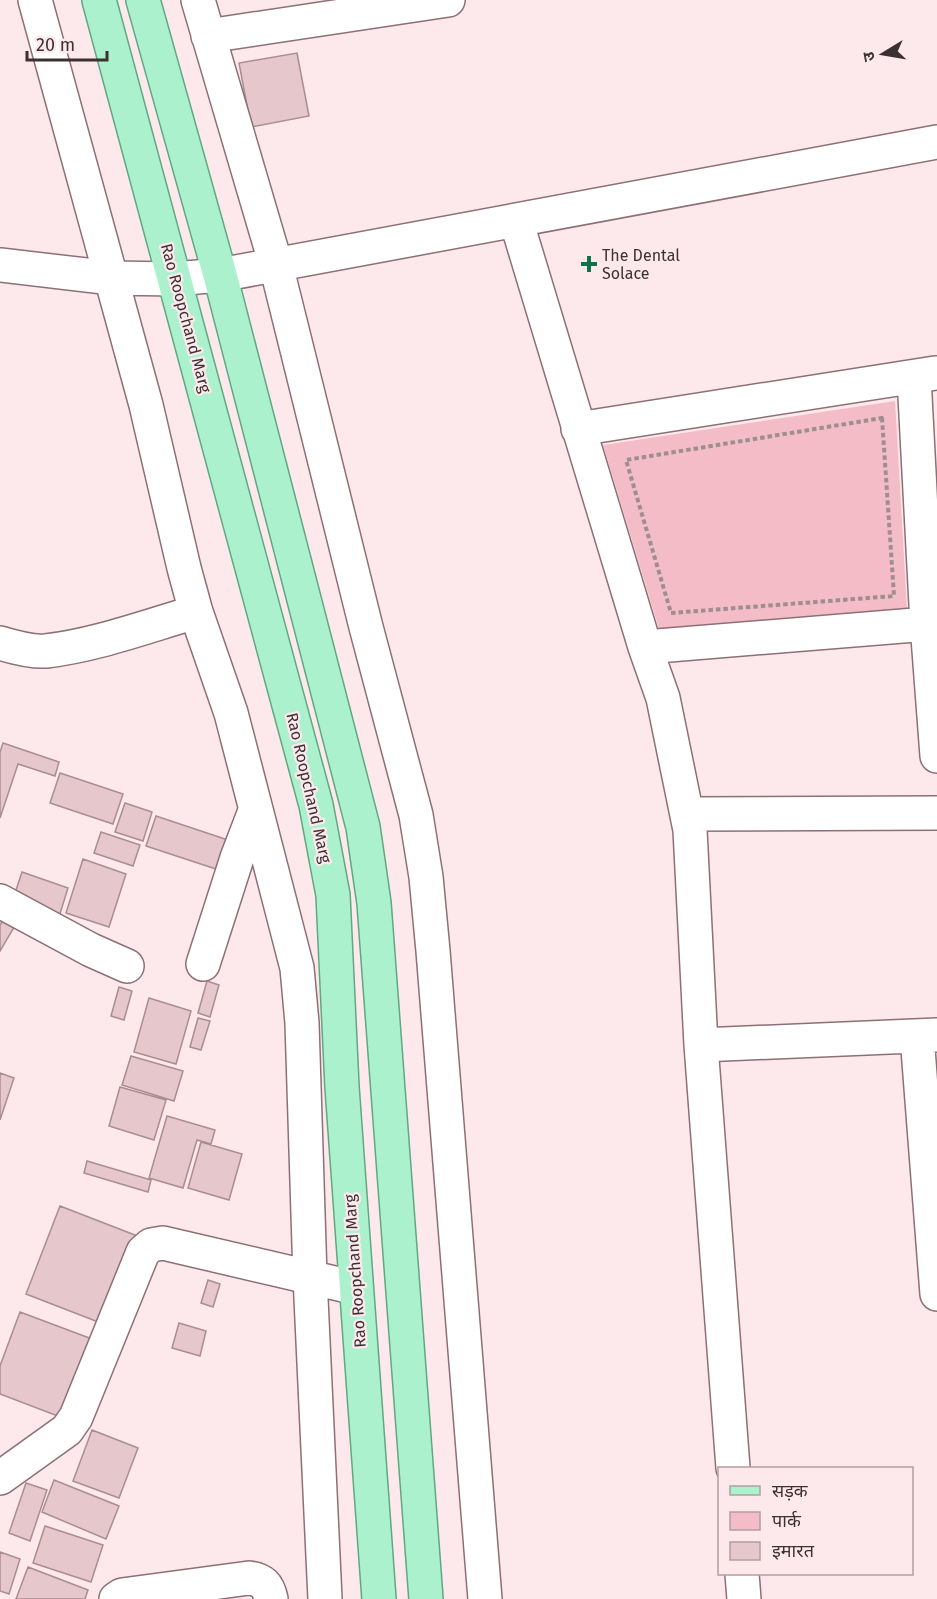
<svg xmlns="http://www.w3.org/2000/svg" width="937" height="1599" font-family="'Fira Sans','Noto Sans Devanagari',sans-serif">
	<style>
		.green { fill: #f4bcc6 }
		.building { fill: #e6c7cc; stroke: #aa8d91; stroke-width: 1.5 }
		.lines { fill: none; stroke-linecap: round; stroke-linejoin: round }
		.minor-casing { stroke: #8c7075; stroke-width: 36 }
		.major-casing { stroke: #60a882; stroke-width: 36 }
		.path { stroke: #9e8e90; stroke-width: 4; stroke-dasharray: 4.5 3; stroke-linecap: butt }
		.minor { stroke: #fff; stroke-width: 33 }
		.major { stroke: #abf1ce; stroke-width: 33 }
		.poi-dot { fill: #0d734a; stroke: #fde9ec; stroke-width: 2 }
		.labels { text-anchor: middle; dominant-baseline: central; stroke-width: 4.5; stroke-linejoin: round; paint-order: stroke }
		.poi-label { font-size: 16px; fill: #3c3032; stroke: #fde9ec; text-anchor: start }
		.street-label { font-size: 16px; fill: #3c3032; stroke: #fde9ec }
	</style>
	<rect width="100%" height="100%" fill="#fde9ec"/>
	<path class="green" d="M895,401L907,608L659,629L603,445Z"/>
	<path class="building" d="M297,53L309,116L251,127L239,63Z
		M3,743L59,762L55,776L18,764L0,818V752Z
		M60,773L123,794L113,824L50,803Z
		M125,803L152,812L143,841L115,832Z
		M156,816L231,841L222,871L146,846Z
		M101,832L140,845L133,866L94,853Z
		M83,859L126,874L109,927L66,913Z
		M22,872L68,888L58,920L11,905Z
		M5,917L16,924L0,951V925Z
		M207,981L219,985L210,1017L198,1013Z
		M119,987L132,991L124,1020L111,1016Z
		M149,998L191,1011L176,1064L134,1052Z
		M198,1018L210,1021L201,1050L190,1047Z
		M131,1056L183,1071L174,1101L122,1085Z
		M0,1073L14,1078L0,1120Z
		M120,1087L166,1100L154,1140L109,1126Z
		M167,1116L215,1130L211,1144L197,1140L183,1188L149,1178Z
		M201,1142L242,1154L229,1200L188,1188Z
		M87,1161L151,1180L148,1192L84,1173Z
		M60,1206L140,1237L106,1325L26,1294Z
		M208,1280L220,1284L213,1307L201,1303Z
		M20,1312L92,1339L63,1418L0,1394V1366Z
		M179,1323L206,1331L200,1356L172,1348Z
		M92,1430L138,1448L119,1498L73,1481Z
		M54,1480L119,1506L106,1539L42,1512Z
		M26,1483L47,1490L30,1541L9,1533Z
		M45,1526L103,1545L91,1582L33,1563Z
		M0,1552L20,1559L9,1594L0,1591Z
		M28,1567L88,1590L85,1599H16Z"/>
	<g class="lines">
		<g class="minor-casing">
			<path id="minor" d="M35,0L146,405L184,568L196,612L231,713L297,968L302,1023L310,1277L325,1599
				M198,0L276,265L366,627L416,815L426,877L433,951L485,1599
				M208,36L448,0
				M516,220L645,647L663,698L690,830L701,1045L733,1468
				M0,265L112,278L175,279L220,275L937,142
				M914,377L927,624L937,756
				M578,429L935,373
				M0,643C13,647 32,652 46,651C97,645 147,626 196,612
				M645,647L927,624
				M688,814L937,813
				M0,901L91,950L127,966
				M203,964L237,858L255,811
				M917,1036L937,1294
				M701,1045L937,1035
				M0,1478L67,1430L76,1417L143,1252L151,1245L163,1243L356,1288
				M742,1574L744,1599
				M116,1599L122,1595L249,1578C263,1580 268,1585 271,1599"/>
		</g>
		<g class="major-casing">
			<path id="major" d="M99,0L316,805L333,895L342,1087L379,1599
				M143,0L220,275L363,827L374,903L426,1599"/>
		</g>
		<path class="path" d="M882,418L894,596L671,613L626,460Z"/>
		<use href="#minor" class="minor"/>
		<use href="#major" class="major"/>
	</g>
	<path class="poi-dot" d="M586 255h6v6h6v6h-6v6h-6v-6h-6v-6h6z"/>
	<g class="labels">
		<g class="poi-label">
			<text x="602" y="255">The Dental<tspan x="602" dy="18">Solace</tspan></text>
		</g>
		<g class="street-label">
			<text transform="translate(186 318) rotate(75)">Rao Roopchand Marg</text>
			<text transform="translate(309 788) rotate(77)">Rao Roopchand Marg</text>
			<text transform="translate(355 1271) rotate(-94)">Rao Roopchand Marg</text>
		</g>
	</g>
	<rect x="718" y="1467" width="195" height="108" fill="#fde9ec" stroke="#b09fa2" stroke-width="1.5"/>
	<rect x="730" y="1486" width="30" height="9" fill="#abf1ce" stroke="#b09fa2" stroke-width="1.5"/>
	<text x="772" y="1497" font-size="18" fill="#3c3032">सड़क</text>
	<rect x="730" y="1512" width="30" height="18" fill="#f4bcc6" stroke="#b09fa2" stroke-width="1.5"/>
	<text x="772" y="1527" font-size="18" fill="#3c3032">पार्क</text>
	<rect x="730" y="1542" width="30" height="18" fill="#e6c7cc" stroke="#b09fa2" stroke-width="1.5"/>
	<text x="772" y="1557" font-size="18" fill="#3c3032">इमारत</text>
	<g transform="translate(883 54) rotate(259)" stroke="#fde9ec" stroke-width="4.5" paint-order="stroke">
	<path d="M0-4.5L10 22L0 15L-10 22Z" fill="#3c3032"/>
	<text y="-9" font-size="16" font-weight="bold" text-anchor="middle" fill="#3c3032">उ</text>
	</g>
	<path d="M27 51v9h80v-9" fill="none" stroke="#3c3032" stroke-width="3"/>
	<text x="36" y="51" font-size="18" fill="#3c3032" stroke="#fde9ec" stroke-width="4.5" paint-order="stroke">20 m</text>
</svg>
